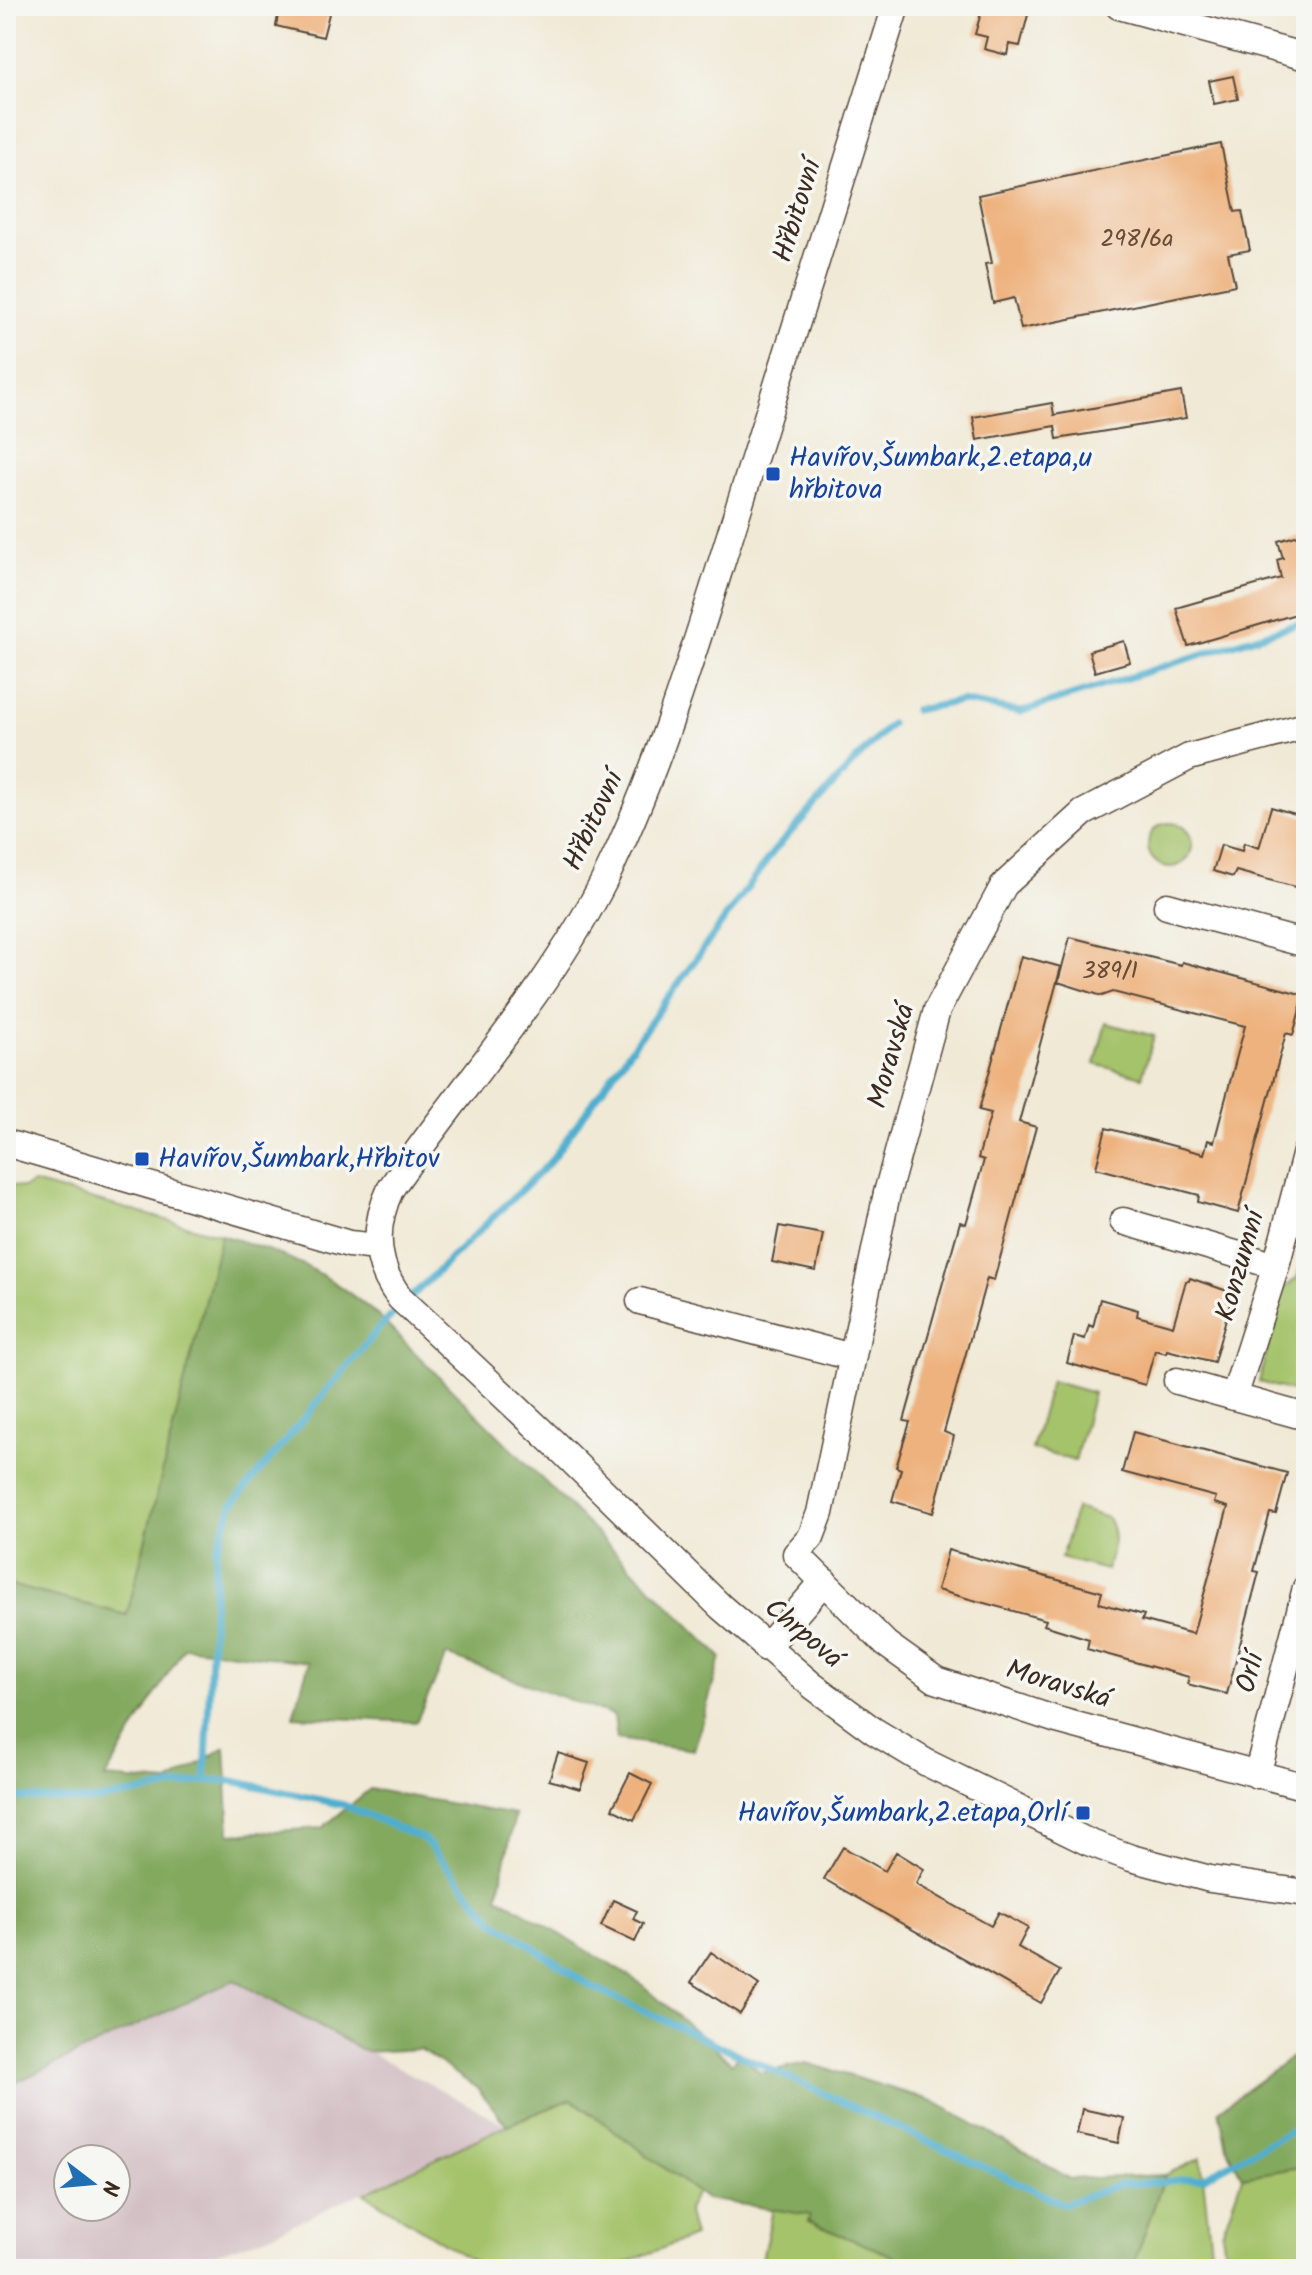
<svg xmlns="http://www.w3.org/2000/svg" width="1312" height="2275" font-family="Kalam,sans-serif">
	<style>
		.industrial { fill: #d2bec3; fill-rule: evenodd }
		.green { fill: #a4c36b; stroke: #707644; stroke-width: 2 }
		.forest { fill: #83a95f; stroke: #5f6a3e; stroke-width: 2 }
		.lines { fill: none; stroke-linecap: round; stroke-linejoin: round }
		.stream { stroke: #50aece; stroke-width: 7 }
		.building { fill: #eeb27e }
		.minor-casing { stroke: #564739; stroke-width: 29 }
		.minor { stroke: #fff; stroke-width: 26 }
		.transit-dot { fill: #1a4fb4; stroke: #f6f6f2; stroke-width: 3 }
		.labels { text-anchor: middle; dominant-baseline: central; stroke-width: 7; stroke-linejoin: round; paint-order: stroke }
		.number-label { font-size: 24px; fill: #684c36 }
		.street-label { font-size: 28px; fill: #3b2a1e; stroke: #f6f6f2 }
		.transit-label { font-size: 28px; fill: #164399; stroke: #f6f6f2; text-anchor: start }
	</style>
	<rect width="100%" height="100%" fill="#f6f6f2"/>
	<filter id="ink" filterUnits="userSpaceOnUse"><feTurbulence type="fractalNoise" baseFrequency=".0125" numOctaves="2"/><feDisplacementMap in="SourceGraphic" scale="16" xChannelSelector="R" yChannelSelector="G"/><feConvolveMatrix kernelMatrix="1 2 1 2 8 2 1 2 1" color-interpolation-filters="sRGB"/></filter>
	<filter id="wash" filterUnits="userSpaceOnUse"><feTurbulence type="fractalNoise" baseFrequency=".006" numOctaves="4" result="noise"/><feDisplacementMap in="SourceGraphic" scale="32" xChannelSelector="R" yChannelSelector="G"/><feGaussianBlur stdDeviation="1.8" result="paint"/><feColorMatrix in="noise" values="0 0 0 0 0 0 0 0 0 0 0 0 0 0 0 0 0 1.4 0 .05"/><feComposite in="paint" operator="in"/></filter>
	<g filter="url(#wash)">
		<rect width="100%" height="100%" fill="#f0e9d5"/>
		<path class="industrial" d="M234,1980L507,2125L268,2236L172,2269H6V2079L12,2084ZM68,2159H116V2207H68Z"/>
		<path class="green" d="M1148 845a22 22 0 1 1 44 0a22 22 0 1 1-44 0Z
			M1106,1023L1154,1036L1142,1077L1095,1064Z
			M33,1183L221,1235L127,1615L6,1584V1184L23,1188Z
			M1306,1248V1395L1259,1382L1282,1290L1297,1278Z
			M1051,1381L1093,1393L1075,1461L1032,1449Z
			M1076,1508L1108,1518C1119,1537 1112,1552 1106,1570L1061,1558Z
			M571,2099L697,2192L687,2210L694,2236L609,2269H485L364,2193L507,2125Z
			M1201,2158L1213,2269H1132L1165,2175Z
			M1306,2166V2269H1228L1222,2233L1242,2177Z
			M773,2209L811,2215L808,2222L926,2269H760Z"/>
		<path class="forest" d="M221,1235C289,1255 322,1269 377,1315L721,1657L694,1750L617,1739L614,1716L447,1655L416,1722L293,1716L309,1662L184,1647L105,1778L169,1783L225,1747L230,1834L322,1828L370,1789L515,1815L498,1896L640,1983L732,2063L741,2053L760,2073L807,2063L933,2101L1071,2179L1165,2175L1132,2269H926L808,2222L810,2215L706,2199L572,2099L507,2125L478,2089L420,2049L366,2052L234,1980L12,2084L6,2079V1584L127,1615Z
			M1306,2047V2166L1242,2177L1227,2147L1219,2110Z"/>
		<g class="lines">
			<path class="stream" d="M915,710L961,701L1020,712L1306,621
				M205,1781L216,1551L232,1505L379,1328L549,1163L773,852L853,763L891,724
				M6,1797L91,1801L205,1781H233L344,1805L424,1839L493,1920L592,1987L1064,2204L1119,2185L1203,2178L1306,2123"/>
		</g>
		<g id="blocks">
			<path class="building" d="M280,6H331L323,37L276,26Z
				M983,6H1011L1029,11L1020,46L1009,44L1007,55L984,49L987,37L975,34Z
				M1233,76L1238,99L1214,104L1209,81Z
				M1221,144L1235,212L1242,211L1250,250L1228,254L1235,285L1021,329L1014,298L993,303L985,264L992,263L978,195Z
				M1181,392L1186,418L1057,439L1055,426L977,440L973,417L1052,403L1054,415Z
				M1306,533V611L1188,646L1176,608L1281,578L1277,560L1283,558L1278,541Z
				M1124,641L1130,662L1095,672L1089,651Z
				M1271,807L1306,817V890L1236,871L1233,877L1213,871L1221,845L1242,851L1244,843L1259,848Z
				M1070,937L1181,965L1182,962L1304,995L1293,1035L1286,1033L1238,1213L1198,1202L1199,1195L1096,1168L1106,1128L1204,1154L1208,1140L1214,1142L1245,1026L1113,992L1102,996L1058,982Z
				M1021,956L1061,967L1019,1122L1036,1127L994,1280L987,1278L944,1432L954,1436L933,1513L892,1501L901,1469L896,1467L910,1422L904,1421L938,1300L960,1222L966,1224L984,1160L978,1158L991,1113L979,1110Z
				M779,1226L823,1234L816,1271L772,1262Z
				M1190,1278L1233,1293L1214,1362L1167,1350L1166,1353L1155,1350L1145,1385L1067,1363L1074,1336L1085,1339L1089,1325L1093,1327L1100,1299L1138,1310L1137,1316L1173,1326L1186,1281H1189Z
				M1133,1432L1287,1473L1276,1514L1270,1513L1263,1538L1254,1571L1259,1572L1227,1694L1187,1684L1189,1677L1087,1649L1089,1639L1044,1625L1046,1620L937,1590L948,1550L1102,1592L1099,1603L1144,1615L1142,1620L1193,1634L1228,1507L1214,1503L1216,1497L1122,1472Z
				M558,1753L589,1763L580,1789L549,1780Z
				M630,1773L652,1784L634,1820L612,1809Z
				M843,1847L885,1871L896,1852L924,1869L916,1884L991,1926L999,1912L1028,1928L1018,1947L1060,1971L1041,2003L824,1879Z
				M613,1900L637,1911L633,1919L643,1924L635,1942L601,1926Z
				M711,1952L759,1985L740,2014L691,1982Z
				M1082,2109L1124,2118L1119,2143L1077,2134Z"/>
		</g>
	</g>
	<g filter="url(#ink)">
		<use href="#blocks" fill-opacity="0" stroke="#564739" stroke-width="2"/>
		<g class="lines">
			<g class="minor-casing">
				<path id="minor" d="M896,6C843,174 790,342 738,510C699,633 663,760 606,877C549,991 463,1084 391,1188C373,1226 373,1263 400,1298L555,1444L721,1607L813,1686L874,1731L927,1763L1088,1842L1131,1858L1210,1879L1306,1893
					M1119,6L1306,57
					M1306,726L1189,757L1083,813L1004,885L937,1010L887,1193L820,1513L811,1537L796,1554L886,1644L936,1680L1057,1720L1306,1787
					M1167,906L1306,944
					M6,1143L349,1244L378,1247
					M1123,1221L1276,1266
					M640,1301L852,1357
					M1177,1381L1306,1417
					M1234,1397L1276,1266L1306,1152
					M766,1648L824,1581
					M1257,1775L1306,1588"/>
			</g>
			<use href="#minor" class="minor"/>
		</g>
	</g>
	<g class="transit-dot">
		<rect x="765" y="466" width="16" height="16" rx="4"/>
		<rect x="134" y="1151" width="16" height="16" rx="4"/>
		<rect x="1075" y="1805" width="16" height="16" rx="4"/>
	</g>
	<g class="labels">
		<g class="number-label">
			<text x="1137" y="239">298/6a</text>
			<text x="1110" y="971">389/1</text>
		</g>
		<g class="street-label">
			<text transform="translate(798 211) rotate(-73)">Hřbitovní</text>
			<text transform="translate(594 821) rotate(-65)">Hřbitovní</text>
			<text transform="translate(892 1056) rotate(-74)">Moravská</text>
			<text transform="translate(1241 1266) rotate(-74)">Konzumní</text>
			<text transform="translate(803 1634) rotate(40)">Chrpová</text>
			<text transform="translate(1251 1673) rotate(-75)">Orlí</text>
			<text transform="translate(1058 1685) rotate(17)">Moravská</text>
		</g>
		<g class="transit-label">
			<text x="789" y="458">Havířov,Šumbark,2.etapa,u<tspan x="789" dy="32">hřbitova</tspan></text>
			<text x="158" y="1159">Havířov,Šumbark,Hřbitov</text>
			<text x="1067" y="1813" text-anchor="end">Havířov,Šumbark,2.etapa,Orlí</text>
		</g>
	</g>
	<rect width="1312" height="2275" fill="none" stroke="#f6f6f2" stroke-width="32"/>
	<g transform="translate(92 2183) rotate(106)"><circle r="38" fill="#f6f6f2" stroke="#aba49d" stroke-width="2"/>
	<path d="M0-6L14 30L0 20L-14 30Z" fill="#1f6fb2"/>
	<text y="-12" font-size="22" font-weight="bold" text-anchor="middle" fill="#3b2a1e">N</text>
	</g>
</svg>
